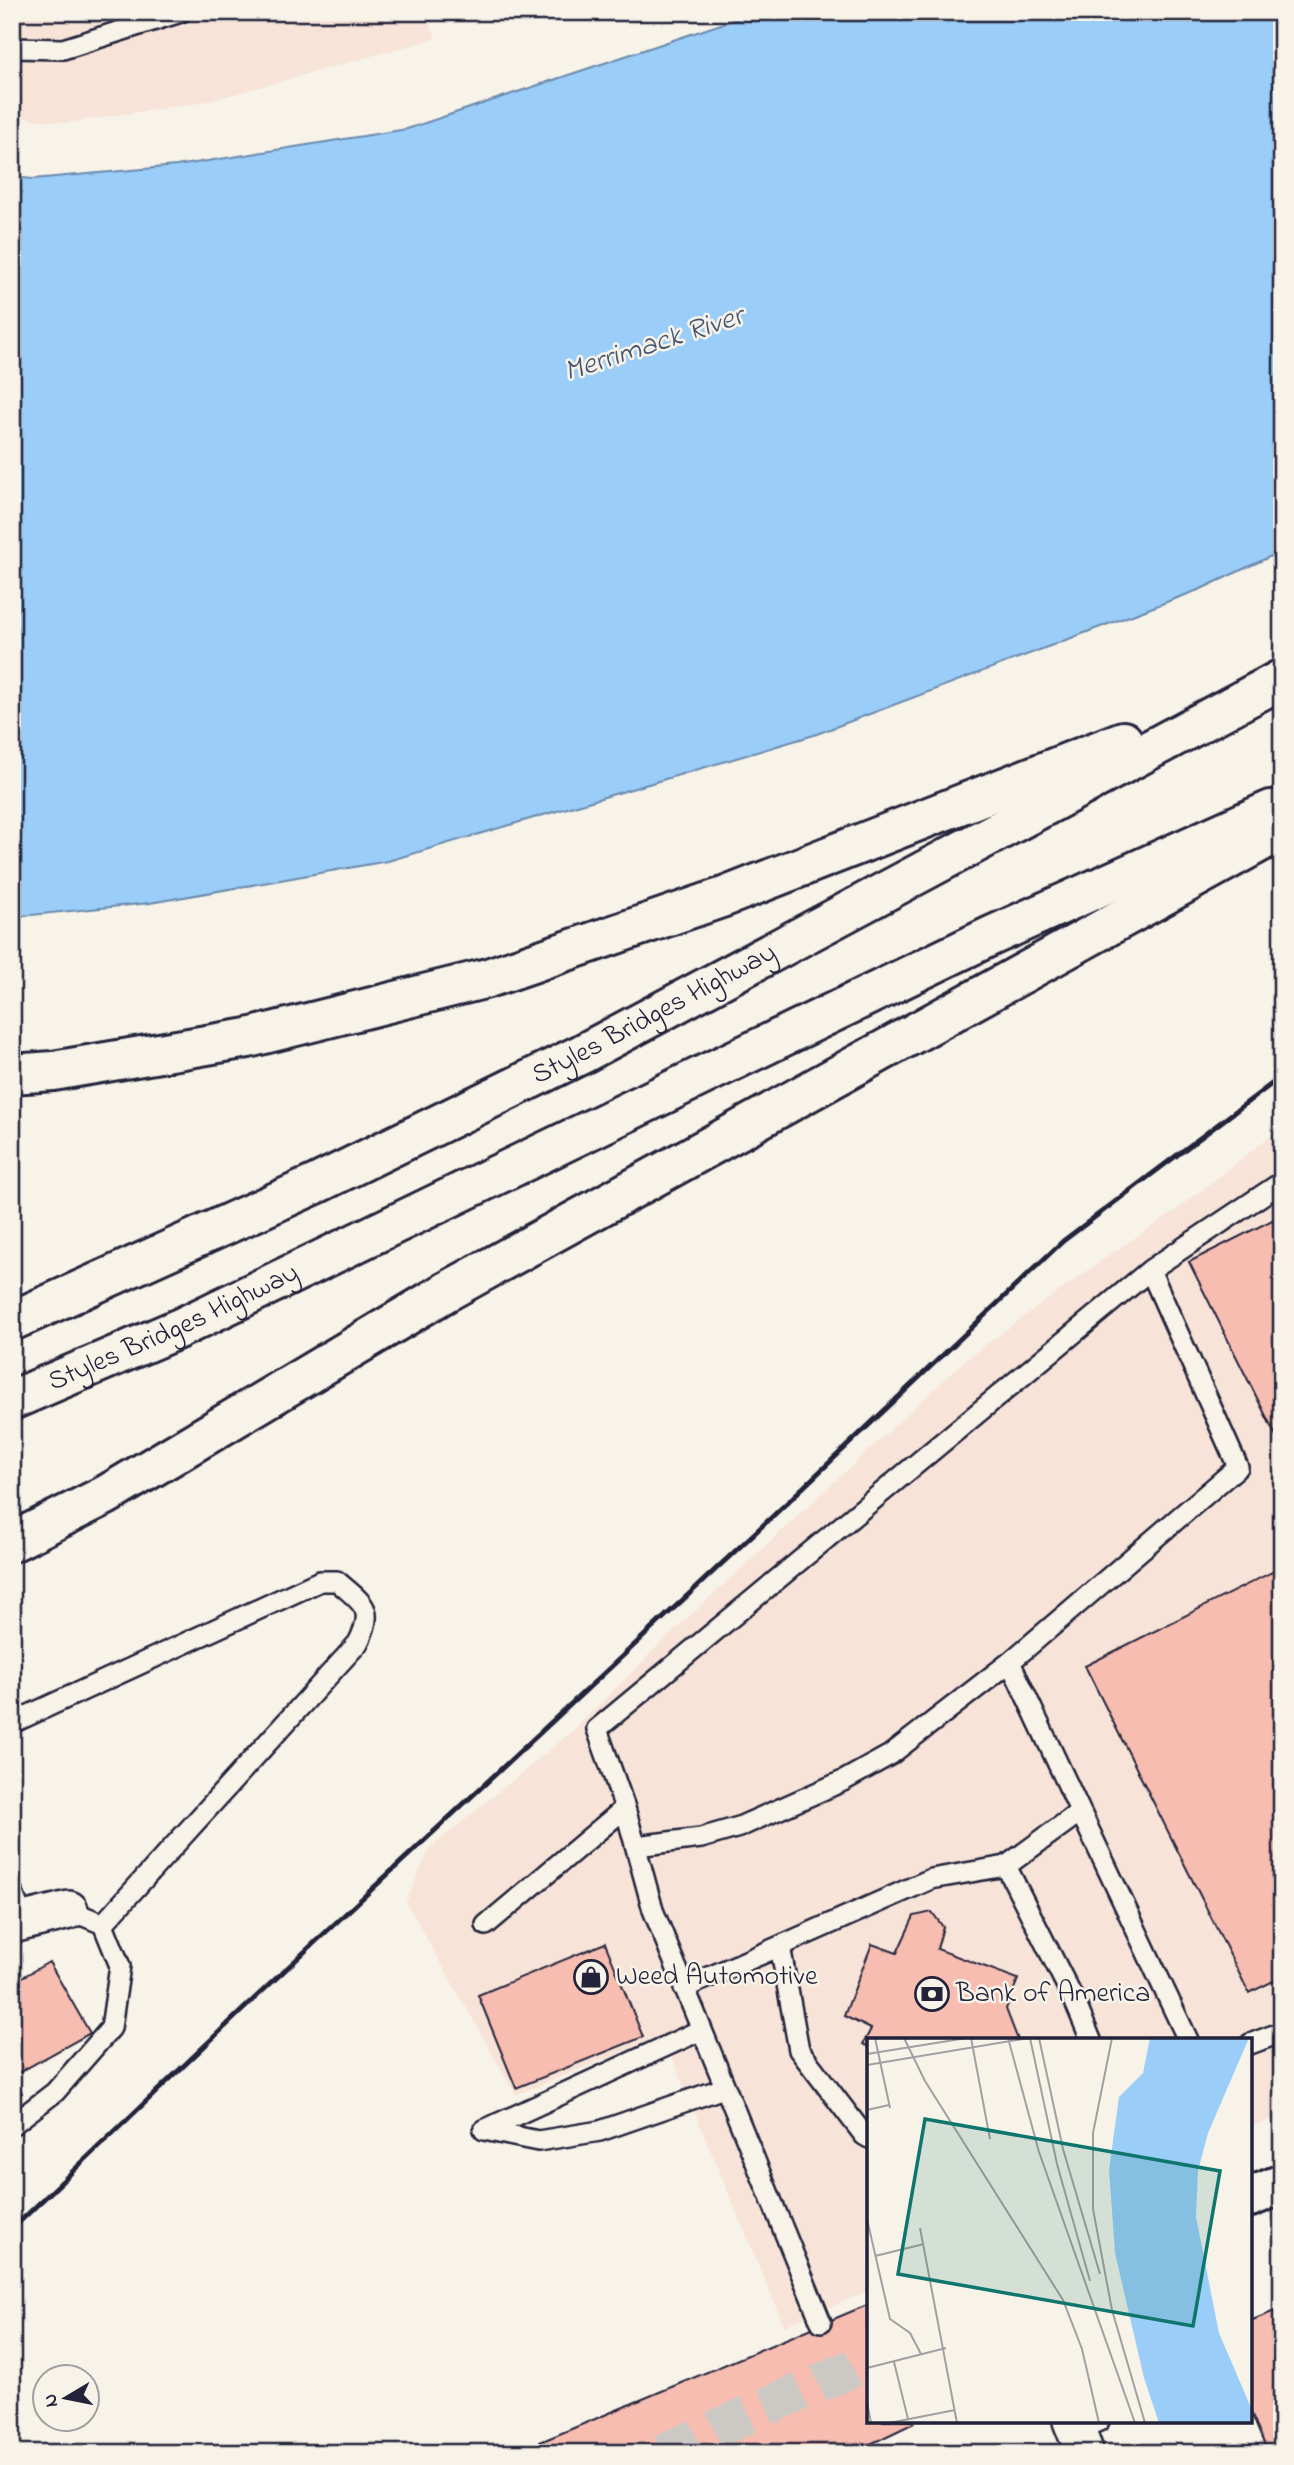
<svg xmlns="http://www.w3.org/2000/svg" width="1294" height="2465" font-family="'Indie Flower',sans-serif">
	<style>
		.built { fill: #f7e3d8 }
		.water { fill: #9acdf7; stroke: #6a89ac; stroke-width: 2 }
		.building { fill: #f7bdb1; stroke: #22223b; stroke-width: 2 }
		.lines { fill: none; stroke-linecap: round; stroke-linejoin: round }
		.secondary-tunnel { stroke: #ccc9c5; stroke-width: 38; stroke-dasharray: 38 19; stroke-linecap: butt }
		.lane-casing { stroke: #22223b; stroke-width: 24 }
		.street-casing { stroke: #22223b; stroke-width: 42 }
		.secondary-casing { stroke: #22223b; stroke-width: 44 }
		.highway-casing { stroke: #22223b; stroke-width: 44 }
		.lane { stroke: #f7f3e8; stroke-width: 19 }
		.street { stroke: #f7f3e8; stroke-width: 37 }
		.secondary { stroke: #f7f3e8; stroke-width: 38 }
		.highway { stroke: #f7f3e8; stroke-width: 38 }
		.rail { stroke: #22223b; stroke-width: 5 }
		.labels { text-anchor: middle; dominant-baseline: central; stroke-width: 5; stroke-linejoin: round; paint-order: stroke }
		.street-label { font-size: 28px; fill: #22223b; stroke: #f7f3e8 }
		.poi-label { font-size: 28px; fill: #22223b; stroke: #f7f3e8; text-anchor: start }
		.water-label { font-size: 30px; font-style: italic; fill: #465573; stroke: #f7f3e8 }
		.inset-road { fill: none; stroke: #a29fa3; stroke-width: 2 }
		.view { fill: #0f766e; fill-opacity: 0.15; stroke: #0f766e; stroke-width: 3.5 }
		.inset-edge { fill: none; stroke: #22223b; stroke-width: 3.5 }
	</style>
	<rect width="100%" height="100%" fill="#f7f3e8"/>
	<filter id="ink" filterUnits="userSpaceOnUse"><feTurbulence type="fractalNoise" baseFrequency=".0143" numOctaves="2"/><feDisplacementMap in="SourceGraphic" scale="14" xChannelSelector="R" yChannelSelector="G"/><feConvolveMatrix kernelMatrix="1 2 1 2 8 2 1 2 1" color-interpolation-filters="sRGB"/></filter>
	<g filter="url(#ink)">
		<path class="built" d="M12,12H425L436,38L209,101L66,123L12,116Z
			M1282,1127V2115L1250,2127V2040H869V2291L784,2326L663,2036L516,2095L406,1902L430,1848L573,1731L662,1642L970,1356L1108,1256L1174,1212Z"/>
		<path class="water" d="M757,12H1282V551L1201,589L814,735L388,861L150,903L12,917V177L33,179L176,166L407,129Z"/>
		<path class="building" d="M1282,1215V1448L1189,1262Z
			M1282,1567V1977L1249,1993L1085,1666Z
			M932,1912L943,1927L937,1949L1018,1979L1006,2009L1018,2040H869V2047L863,2044L871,2029L844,2016L872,1944L897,1953L914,1916Z
			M605,1943L643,2037L516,2088L478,1995Z
			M49,1962L90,2033L13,2076L22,2093L12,2099V1983Z
			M867,2305L869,2421H913L914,2423L852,2453H514Z
			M1282,2308V2453H1268L1250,2410V2321Z"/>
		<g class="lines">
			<path class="secondary-tunnel" d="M662,2453L869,2361"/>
			<g class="lane-casing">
				<path id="lane" d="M12,48L63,49L181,12
					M1150,1270L1282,1182
					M12,1723L320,1581H337C363,1604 376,1608 358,1643L103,1924
					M636,1846L701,1838L739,1827L843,1781L890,1755L1010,1662L1188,2040
					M1006,1866L1080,1812
					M12,1891L24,1921
					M486,1925L625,1808
					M684,1988L780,1946
					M1250,2044L1282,2032
					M12,2125L55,2092L111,2028L120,1966L103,1924L69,1910
					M484,2130L538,2141L600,2131L724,2088
					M484,2130L701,2030
					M869,2138L864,2135L799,2050L780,1946L931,1879L1006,1866L1075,2002L1091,2040
					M821,2322L653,1910L625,1808L597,1729L1150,1270L1238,1467L1010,1662
					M1076,2431L1099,2421"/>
			</g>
			<g class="street-casing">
				<path id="street" d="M12,1924L69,1910
					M1072,2421L1085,2453"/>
			</g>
			<g class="secondary-casing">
				<path id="secondary" d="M1250,2197L1282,2184"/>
			</g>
			<g class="highway-casing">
				<g id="highway">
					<path d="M12,1074L53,1071L248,1038L488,978L724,897L1123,741"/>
					<path id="s1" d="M12,1321L316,1184L582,1054L1282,679"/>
					<path id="s2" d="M12,1400L180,1328L991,936L1271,810"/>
					<path d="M12,1542L106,1495L446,1292L1282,830"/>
				</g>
			</g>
			<use href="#lane" class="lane"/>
			<use href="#street" class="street"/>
			<use href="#secondary" class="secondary"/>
			<use href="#highway" class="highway"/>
			<path class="rail" d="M12,2229L255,1998L774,1515L1063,1241L1282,1076"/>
		</g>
	</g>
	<defs>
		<g id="shop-ring" transform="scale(1.75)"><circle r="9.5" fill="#f7f3e8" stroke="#22223b" stroke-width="1.5"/><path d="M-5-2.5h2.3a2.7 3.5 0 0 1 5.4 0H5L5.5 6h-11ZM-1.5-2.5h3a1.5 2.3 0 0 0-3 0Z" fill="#22223b"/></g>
		<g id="bank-ring" transform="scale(1.75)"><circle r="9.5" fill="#f7f3e8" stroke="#22223b" stroke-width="1.5"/><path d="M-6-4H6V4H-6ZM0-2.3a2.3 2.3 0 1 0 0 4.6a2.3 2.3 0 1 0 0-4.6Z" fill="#22223b"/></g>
	</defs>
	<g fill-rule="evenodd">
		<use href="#shop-ring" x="591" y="1977"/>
		<use href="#bank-ring" x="932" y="1994"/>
	</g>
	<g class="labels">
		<g class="street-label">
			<text stroke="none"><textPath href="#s1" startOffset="712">Styles Bridges Highway</textPath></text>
			<text stroke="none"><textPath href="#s2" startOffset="177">Styles Bridges Highway</textPath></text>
		</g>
		<g class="poi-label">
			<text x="616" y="1977">Weed Automotive</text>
			<text x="956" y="1994">Bank of America</text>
		</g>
		<g class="water-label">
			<text transform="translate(654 345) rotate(-18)">Merrimack River</text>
		</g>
	</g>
	<g transform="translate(867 2038)">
		<rect width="385" height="385" fill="#f7f3e8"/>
		<path d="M283,0H382L341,95L331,133L329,179L352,295L385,372V385H292L277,340L248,215L242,132L252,59L276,35Z" fill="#9acdf7"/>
		<path class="inset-road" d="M8,0L23,70M37,0L58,43L196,262L215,311L232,385M104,0L123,101M141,0L172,114L268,385M163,0L190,126L223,243M172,0L196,111L233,236M245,0L226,95V171L245,272L278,385M0,16L100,0M0,27L162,0M0,72L22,67M0,181L23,281L43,295L54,316M53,190L90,385M8,218L57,206M27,324L41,381M0,330L79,310M0,364L4,385M22,385L88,372"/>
		<path class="view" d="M58,81L353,133L326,288L31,236Z"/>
		<rect width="385" height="385" class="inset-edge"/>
	</g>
	<rect width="1294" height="2465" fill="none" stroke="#f7f3e8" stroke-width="42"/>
	<rect x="21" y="21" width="1252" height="2423" fill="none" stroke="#22223b" stroke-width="2.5" filter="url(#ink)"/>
	<g transform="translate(66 2398) rotate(260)"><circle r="33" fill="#f7f3e8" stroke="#a29fa3" stroke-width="2"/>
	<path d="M0-5L12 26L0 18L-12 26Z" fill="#22223b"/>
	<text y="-10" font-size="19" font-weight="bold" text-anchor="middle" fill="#22223b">N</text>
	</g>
</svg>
